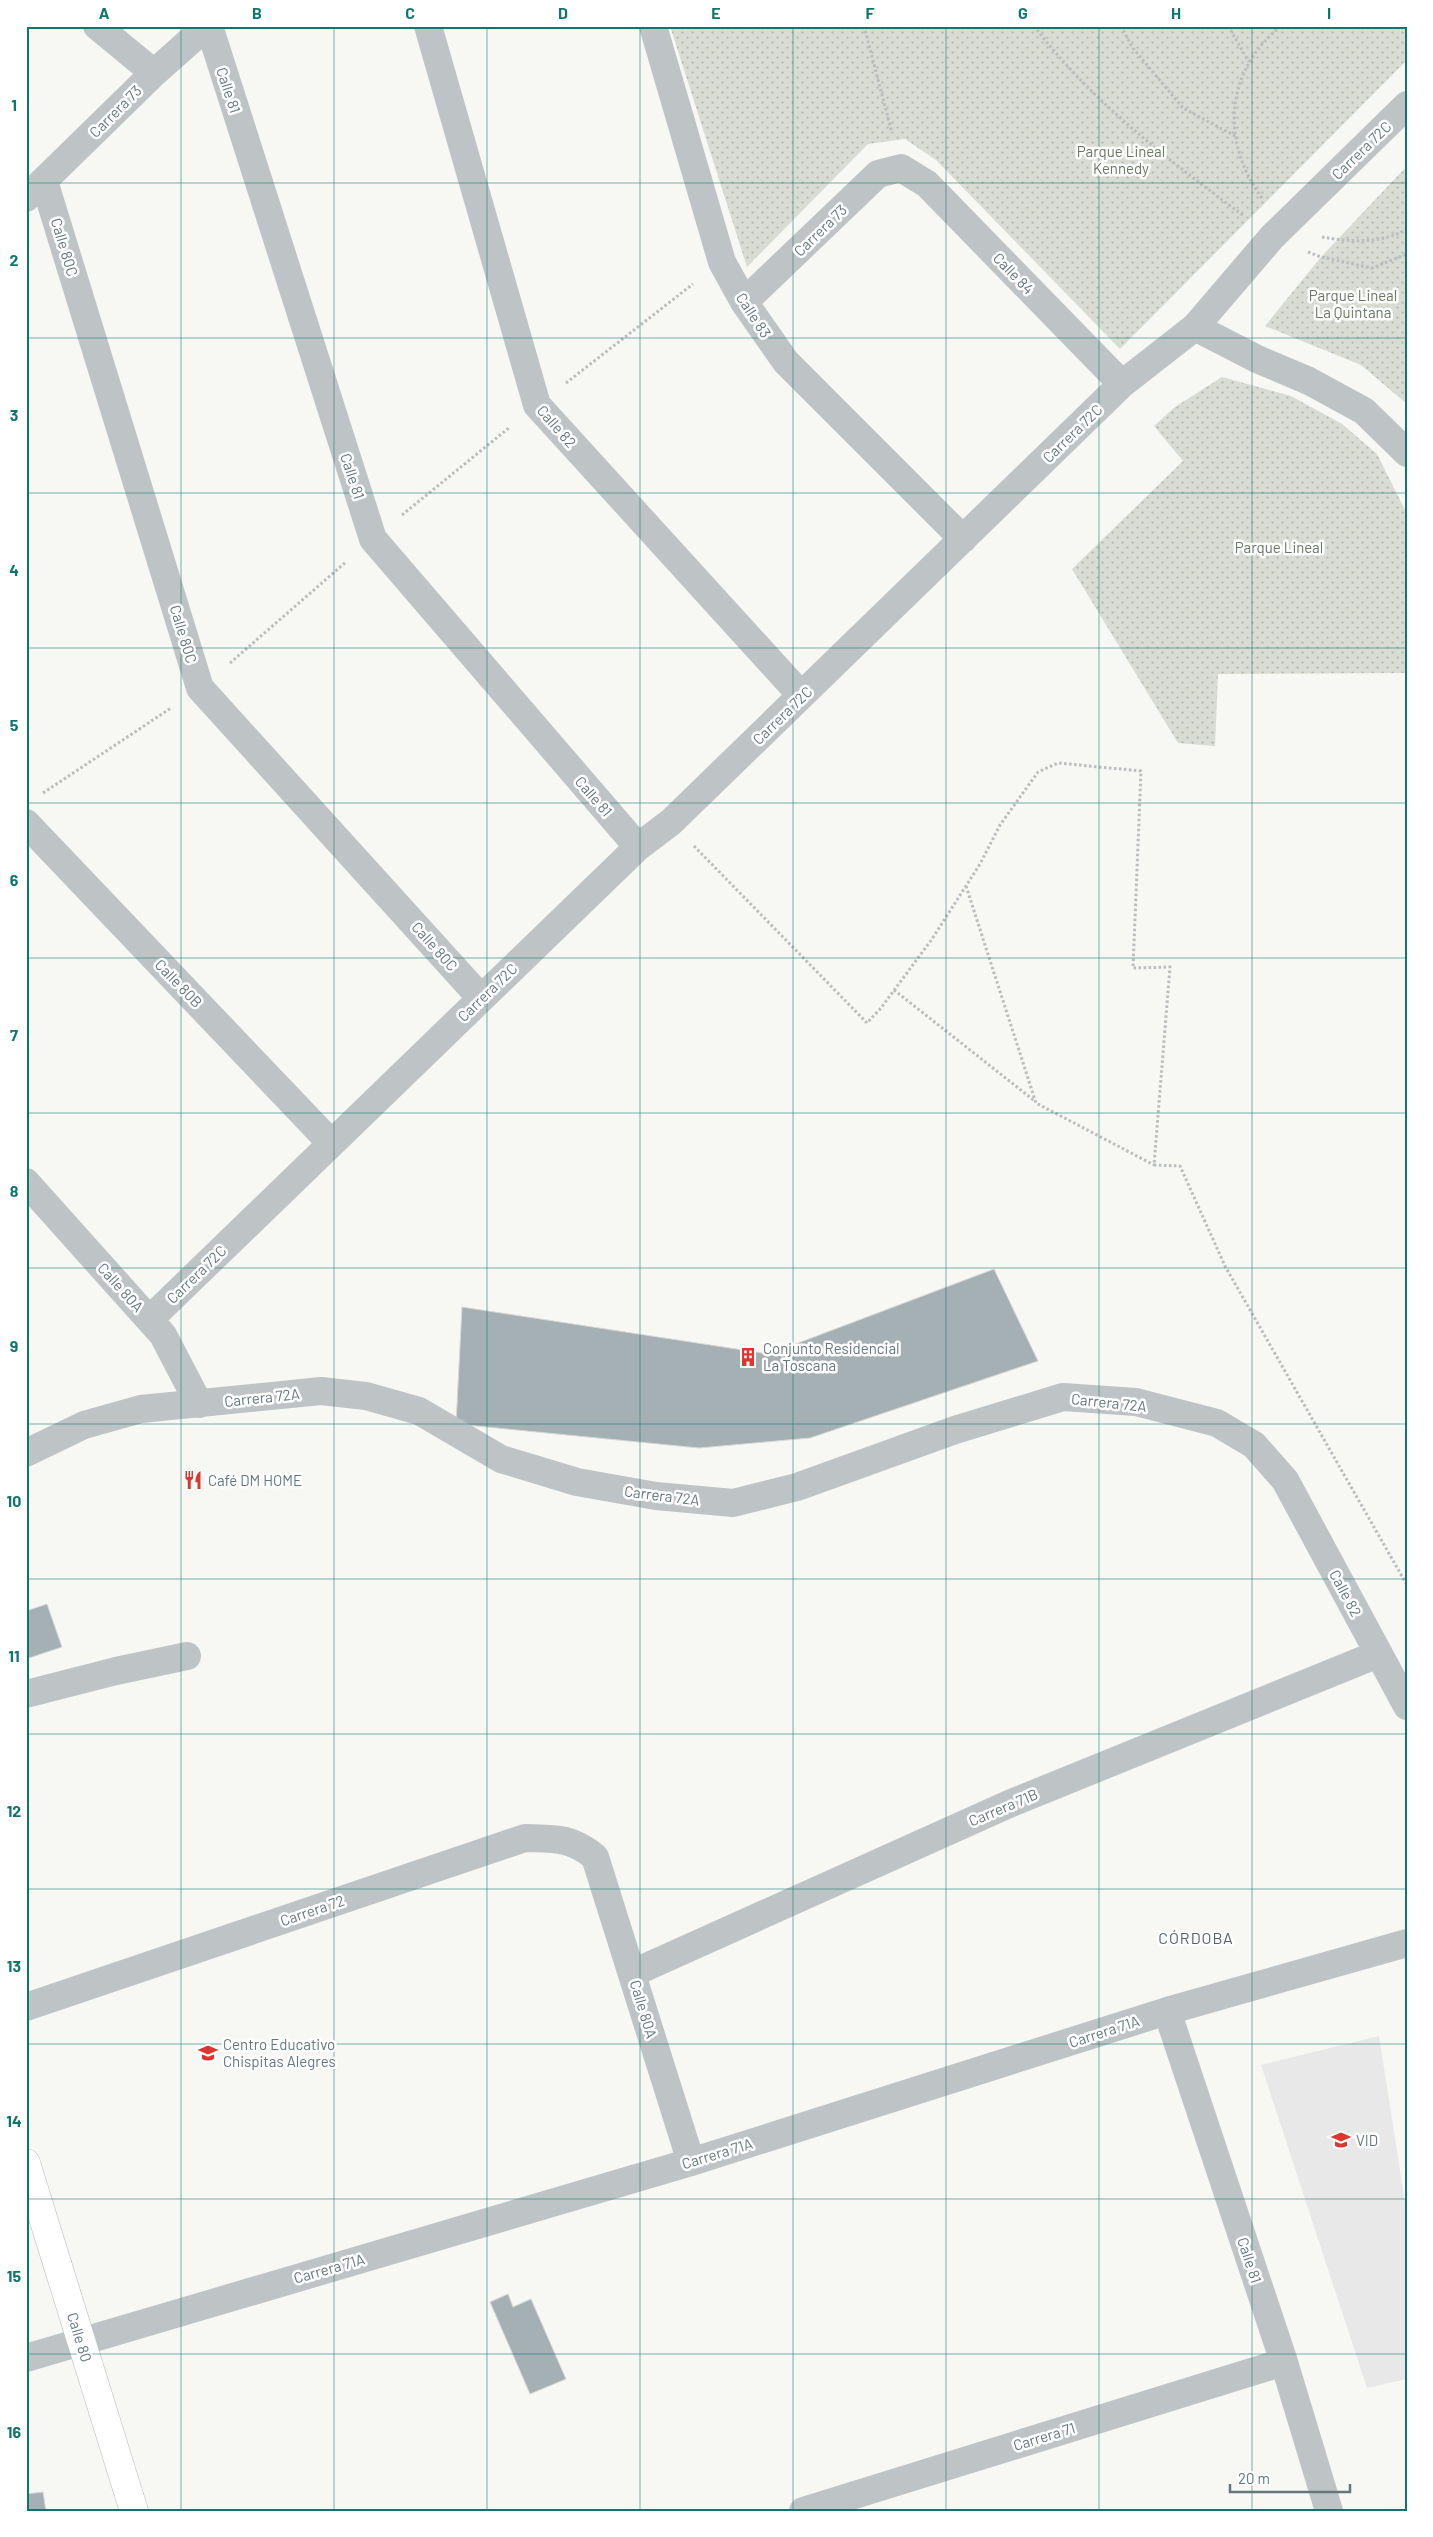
<svg xmlns="http://www.w3.org/2000/svg" width="1433" height="2537" font-family="Barlow,sans-serif">
	<style>
		.built { fill: #e8e8e8 }
		.park { fill: url(#park-dots) }
		.building { fill: #a5b0b4; stroke: #d9d8d7 }
		.lines { fill: none; stroke-linecap: round; stroke-linejoin: round }
		.major-casing { stroke: #b2b8bb; stroke-width: 29 }
		.path { stroke: #b9bdbe; stroke-width: 3; stroke-dasharray: 2.5 2.5; stroke-linecap: butt }
		.minor { stroke: #bec4c6; stroke-width: 28 }
		.major { stroke: #fff; stroke-width: 28 }
		.grid { fill: none; stroke: #0f766e; stroke-width: 1; stroke-opacity: 0.55 }
		.labels { text-anchor: middle; dominant-baseline: central; stroke-width: 5; stroke-linejoin: round; paint-order: stroke }
		.street-label { font-size: 15px; fill: #63787e; stroke: #fff }
		.park-label { font-size: 15px; fill: #697762; stroke: #fff }
		.poi-label { font-size: 15px; fill: #63787e; stroke: #fff; text-anchor: start }
		.neighbourhood-label { font-size: 16px; letter-spacing: 1px; fill: #55646a; stroke: #fff }
		.neatline { fill: none; stroke: #0f766e; stroke-width: 2 }
		.grid-label { font-size: 16px; text-anchor: middle; font-weight: bold; fill: #0f766e }
	</style>
	<defs>
		<pattern id="park-dots" width="8" height="8" patternUnits="userSpaceOnUse" patternTransform="scale(1.25)"><rect width="8" height="8" fill="#d8dcd3"/><path d="M2 2h.1M6 6h.1" fill="none" stroke="#b3b7b0" stroke-width="1.8" stroke-linecap="round"/></pattern>
	</defs>
	<rect width="100%" height="100%" fill="#f7f7f4"/>
	<path class="built" d="M1379,2036L1407,2215V2379L1367,2388L1261,2065Z"/>
	<path class="park" d="M670,26H1407V60L1120,349L936,160L905,139L868,144L747,267Z
		M1407,166V404L1361,365L1265,326L1321,257Z
		M1222,377L1291,396L1342,424L1377,454L1407,514V673L1218,674L1215,746L1178,743L1072,569L1183,461L1154,426L1175,407Z"/>
	<path class="building" d="M994,1269L1038,1361L810,1438L699,1448L456,1424L462,1307L769,1354Z
		M47,1604L62,1647L26,1659V1611Z
		M508,2294L513,2307L531,2299L566,2379L530,2394L490,2302Z
		M43,2492L46,2511H26V2494Z"/>
	<g class="lines">
		<g class="major-casing">
			<path id="major" d="M26,2163L134,2511"/>
		</g>
		<path class="path" d="M864,26L892,133
			M1034,26C1091,101 1168,160 1244,216
			M1121,26L1132,47L1183,108L1235,136
			M1228,26L1249,62
			M1262,198C1220,141 1225,71 1281,26
			M1322,237C1350,242 1381,244 1407,229
			M1308,252L1321,257L1372,268L1407,254
			M566,383L693,284
			M402,515L510,427
			M230,663L346,562
			M43,793L171,708
			M694,846L867,1023L881,1008L932,939L980,864L1000,825L1038,772L1058,763L1141,771L1133,968L1170,967L1154,1165L1180,1166L1225,1266L1407,1585
			M966,886L1036,1103L1154,1165
			M894,990L1036,1102"/>
		<path class="minor" d="M97,26L154,73
			M209,26L373,539L638,847
			M428,26L537,405L801,695
			M653,26L722,262L744,302L786,362L963,539
			M44,181L200,688L481,998
			M26,198L154,73L207,26
			M744,302L878,174L901,168L927,184L1122,384
			M1195,327L1257,359L1309,381L1364,411L1407,453
			M26,823L331,1143
			M26,1182L163,1335L199,1404
			M150,1319L638,847L671,822L1122,384L1195,327L1272,237L1407,105
			M26,1453L84,1425L141,1409L321,1391L366,1396L419,1411L501,1459L577,1482L656,1496L733,1503L797,1487L955,1430L1063,1397L1136,1402L1217,1423L1254,1445L1285,1480L1407,1706
			M26,1694L116,1671L187,1656
			M633,1973L1009,1804L1378,1654
			M26,2007L525,1838C555,1839 571,1837 595,1857L691,2162
			M1167,2011L1284,2362L1329,2511
			M26,2358L691,2162L1167,2011L1407,1943
			M803,2511L1284,2362"/>
		<use href="#major" class="major"/>
	</g>
	<path class="grid" d="M181,26V2511M334,26V2511M487,26V2511M640,26V2511M793,26V2511M946,26V2511M1099,26V2511M1252,26V2511M26,183H1407M26,338H1407M26,493H1407M26,648H1407M26,803H1407M26,958H1407M26,1113H1407M26,1268H1407M26,1424H1407M26,1579H1407M26,1734H1407M26,1889H1407M26,2044H1407M26,2199H1407M26,2354H1407"/>
	<defs>
		<g id="building-bare" transform="scale(1.5)"><path d="M-4-6H4V6H1V3H-1V6H-4ZM-2.5-4.3h1.7v1.8h-1.7ZM.8-4.3h1.7v1.8H.8ZM-2.5-1h1.7V.8h-1.7ZM.8-1h1.7V.8H.8Z" fill="#dd362f" stroke="#fff" stroke-width="2.5" paint-order="stroke"/></g>
		<g id="restaurant-bare" transform="scale(1.5)"><path d="M-5-6h1v4h1v-4h1v4h1v-4h1v5L-1.5 .5V6h-2V.5L-5-1ZM5-6V6H3V1.5H1.5Q1.5-4 5-6Z" fill="#dd362f" stroke="#fff" stroke-width="2.5" paint-order="stroke"/></g>
		<g id="school-bare" transform="scale(1.5)"><path d="M0-5L7-2L0 1L-7-2ZM-4 1L0 2.5L4 1V4Q0 6-4 4Z" fill="#dd362f" stroke="#fff" stroke-width="2.5" paint-order="stroke"/></g>
	</defs>
	<g fill-rule="evenodd">
		<use href="#building-bare" x="748" y="1357"/>
		<use href="#restaurant-bare" x="193" y="1480"/>
		<use href="#school-bare" x="208" y="2053"/>
		<use href="#school-bare" x="1341" y="2140"/>
	</g>
	<g class="labels">
		<g class="street-label">
			<text transform="translate(229 90) rotate(72)">Calle 81</text>
			<text transform="translate(115 111) rotate(-45)">Carrera 73</text>
			<text transform="translate(1361 150) rotate(-44)">Carrera 72C</text>
			<text transform="translate(820 230) rotate(-44)">Carrera 73</text>
			<text transform="translate(65 247) rotate(73)">Calle 80C</text>
			<text transform="translate(1014 273) rotate(46)">Calle 84</text>
			<text transform="translate(754 315) rotate(57)">Calle 83</text>
			<text transform="translate(557 426) rotate(49)">Calle 82</text>
			<text transform="translate(1072 433) rotate(-44)">Carrera 72C</text>
			<text transform="translate(353 476) rotate(72)">Calle 81</text>
			<text transform="translate(184 634) rotate(73)">Calle 80C</text>
			<text transform="translate(782 715) rotate(-44)">Carrera 72C</text>
			<text transform="translate(594 796) rotate(49)">Calle 81</text>
			<text transform="translate(435 946) rotate(48)">Calle 80C</text>
			<text transform="translate(179 983) rotate(46)">Calle 80B</text>
			<text transform="translate(487 992) rotate(-44)">Carrera 72C</text>
			<text transform="translate(196 1274) rotate(-44)">Carrera 72C</text>
			<text transform="translate(121 1287) rotate(48)">Calle 80A</text>
			<text transform="translate(262 1397) rotate(-6)">Carrera 72A</text>
			<text transform="translate(1109 1402) rotate(6)">Carrera 72A</text>
			<text transform="translate(662 1495) rotate(7)">Carrera 72A</text>
			<text transform="translate(1346 1593) rotate(62)">Calle 82</text>
			<text transform="translate(1003 1807) rotate(-23)">Carrera 71B</text>
			<text transform="translate(312 1910) rotate(-19)">Carrera 72</text>
			<text transform="translate(644 2009) rotate(73)">Calle 80A</text>
			<text transform="translate(1104 2031) rotate(-18)">Carrera 71A</text>
			<text transform="translate(717 2153) rotate(-17)">Carrera 71A</text>
			<text transform="translate(1250 2260) rotate(72)">Calle 81</text>
			<text transform="translate(329 2268) rotate(-16)">Carrera 71A</text>
			<text transform="translate(80 2337) rotate(73)">Calle 80</text>
			<text transform="translate(1044 2436) rotate(-17)">Carrera 71</text>
		</g>
		<g class="park-label">
			<text x="1121" y="151">Parque Lineal<tspan x="1121" dy="17">Kennedy</tspan></text>
			<text x="1353" y="295">Parque Lineal<tspan x="1353" dy="17">La Quintana</tspan></text>
			<text x="1279" y="547">Parque Lineal</text>
		</g>
		<g class="poi-label">
			<text x="763" y="1348">Conjunto Residencial<tspan x="763" dy="17">La Toscana</tspan></text>
			<text x="208" y="1480">Café DM HOME</text>
			<text x="223" y="2044">Centro Educativo<tspan x="223" dy="17">Chispitas Alegres</tspan></text>
			<text x="1356" y="2140">VID</text>
		</g>
		<g class="neighbourhood-label">
			<text x="1196" y="1937">CÓRDOBA</text>
		</g>
	</g>
	<rect width="1433" height="2537" fill="none" stroke="#ffffff" stroke-width="55"/>
	<path d="M1230 2484v8h120v-8" fill="none" stroke="#63787e" stroke-width="2.5"/>
	<text x="1238" y="2484" font-size="15" fill="#63787e" stroke="#ffffff" stroke-width="4" paint-order="stroke">20 m</text>
	<rect x="28" y="28" width="1378" height="2482" class="neatline"/>
	<g class="grid-label">
		<text x="104" y="19">A</text>
		<text x="257" y="19">B</text>
		<text x="410" y="19">C</text>
		<text x="563" y="19">D</text>
		<text x="716" y="19">E</text>
		<text x="870" y="19">F</text>
		<text x="1023" y="19">G</text>
		<text x="1176" y="19">H</text>
		<text x="1329" y="19">I</text>
		<text x="14" y="111">1</text>
		<text x="14" y="266">2</text>
		<text x="14" y="421">3</text>
		<text x="14" y="576">4</text>
		<text x="14" y="731">5</text>
		<text x="14" y="886">6</text>
		<text x="14" y="1041">7</text>
		<text x="14" y="1197">8</text>
		<text x="14" y="1352">9</text>
		<text x="14" y="1507">10</text>
		<text x="14" y="1662">11</text>
		<text x="14" y="1817">12</text>
		<text x="14" y="1972">13</text>
		<text x="14" y="2127">14</text>
		<text x="14" y="2282">15</text>
		<text x="14" y="2438">16</text>
	</g>
</svg>
